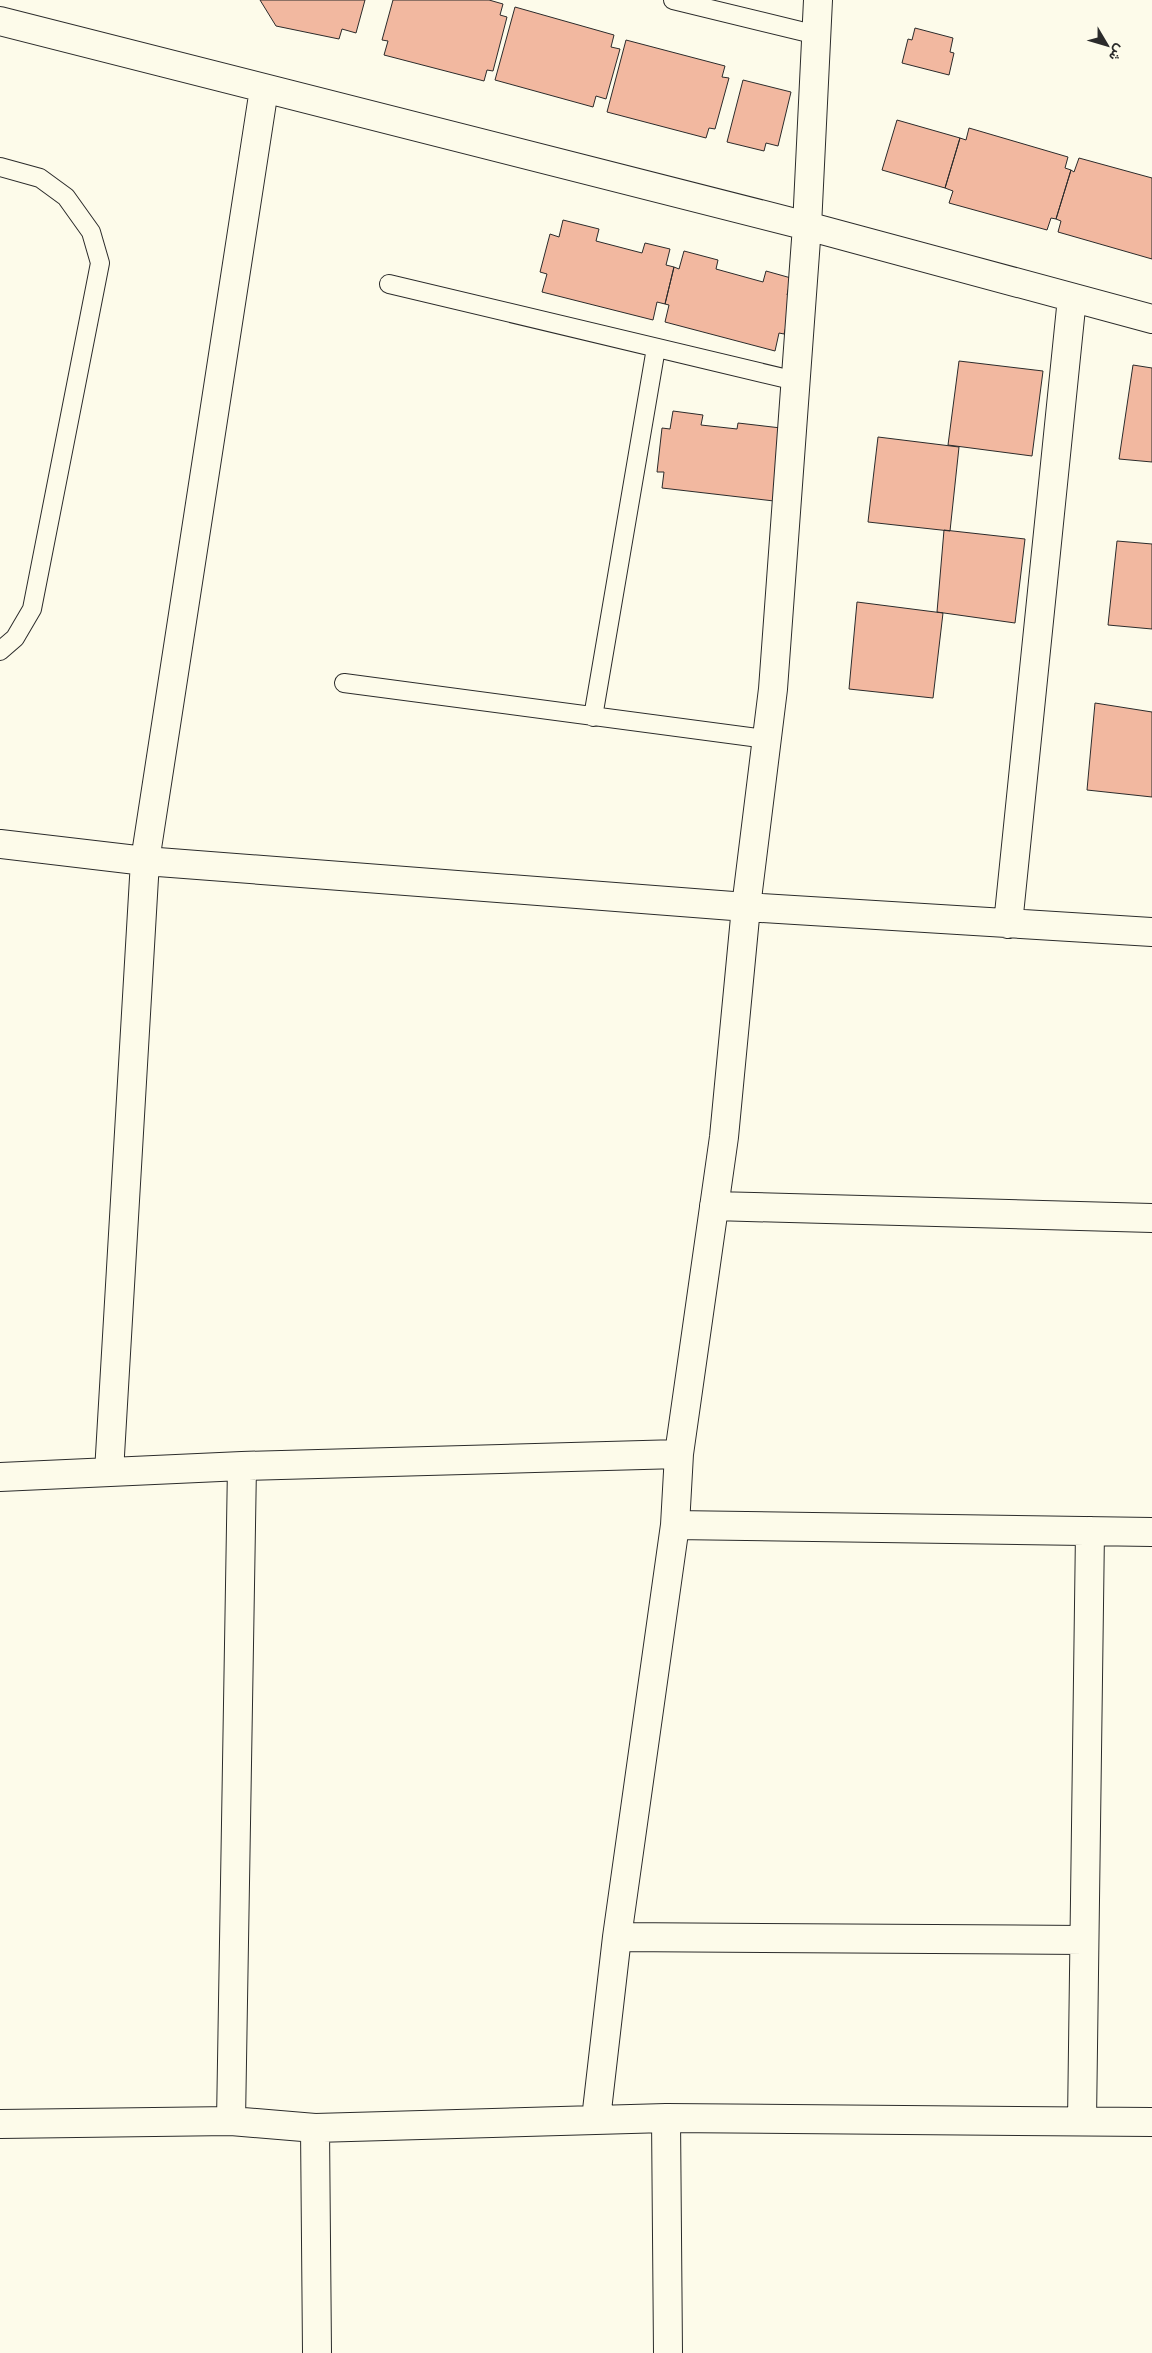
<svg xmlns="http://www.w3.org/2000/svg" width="1152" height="2353" font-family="Cabin,Vazirmatn,sans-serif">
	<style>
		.building { fill: #f2b8a0; stroke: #2b2b2b }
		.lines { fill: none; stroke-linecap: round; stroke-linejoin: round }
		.lane-casing { stroke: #2b2b2b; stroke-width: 20 }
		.street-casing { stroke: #2b2b2b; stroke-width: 30 }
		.lane { stroke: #fdfbea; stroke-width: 18 }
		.street { stroke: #fdfbea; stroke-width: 28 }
	</style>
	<rect width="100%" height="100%" fill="#fdfbea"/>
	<path class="building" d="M260,0H365L356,33L342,29L339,39L276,26Z
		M393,0H489L503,4L500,15L507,17L493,71L487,70L484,81L384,55L388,41L382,40Z
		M515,7L614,35L611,47L620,49L606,99L596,96L593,107L495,80Z
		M915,28L953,38L950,52L954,53L949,75L902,63L908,39L912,40Z
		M626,40L725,66L722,77L729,78L715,129L709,128L706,138L607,112Z
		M743,80L791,92L778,146L766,143L764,151L727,142Z
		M897,120L960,138L945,188L882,170Z
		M969,128L1068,157L1065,168L1071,170L1056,219L1051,218L1047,230L949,203L953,191L945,188L960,138L966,140Z
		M1079,158L1152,178V259L1058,232L1061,221L1056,219L1071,170L1074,172Z
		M563,220L599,229L596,241L642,253L645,243L670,249L666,265L674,267L665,304L657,302L653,320L542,292L547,274L540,272L550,234L559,237Z
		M684,251L718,260L716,269L763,282L766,271L791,278L787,295L794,297L784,334L779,333L775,351L665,322L669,305L665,304L674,267L679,269Z
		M959,361L1043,371L1032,456L948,445Z
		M1133,365L1152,368V462L1119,459Z
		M673,411L703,415L701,425L737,429L738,423L781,428L774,501L662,488L664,472H657L662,428L670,429Z
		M878,437L959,447L950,531L868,522Z
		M944,530L1025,539L1015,623L937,612Z
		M1117,541L1152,544V629L1108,625Z
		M857,602L943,613L933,698L849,689Z
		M1095,703L1152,712V797L1087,790Z"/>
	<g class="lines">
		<g class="lane-casing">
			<path id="lane" d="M673,0L817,35
				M0,167L40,178L66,197L91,232L100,263L32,609L15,638L0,651
				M389,284L796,381
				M344,683L766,739
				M593,717L656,348"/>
		</g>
		<g class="street-casing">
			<path id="street" d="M0,21L807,226L1152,319
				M0,844L145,861L746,907L1152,932
				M1008,924L1072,298
				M714,1206L1152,1218
				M109,1472L145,861L264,89
				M0,1477L242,1466L679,1454
				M675,1525L1152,1532
				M617,1937L1084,1940
				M666,2118L668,2353
				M596,2119L617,1937L675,1525L679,1454L724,1137L746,907L773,689L807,226L818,0
				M231,2121L242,1466
				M1082,2121L1090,1531
				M0,2124L231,2121L315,2128L666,2118L1152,2122
				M315,2128L317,2353"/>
		</g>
		<use href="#lane" class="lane"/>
		<use href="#street" class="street"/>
	</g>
	<g transform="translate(1107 45) rotate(128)" stroke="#fdfbea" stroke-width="4" paint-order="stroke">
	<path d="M0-4L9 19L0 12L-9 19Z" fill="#2b2b2b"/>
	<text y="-8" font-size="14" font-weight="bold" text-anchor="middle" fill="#2b2b2b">ش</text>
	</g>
</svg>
